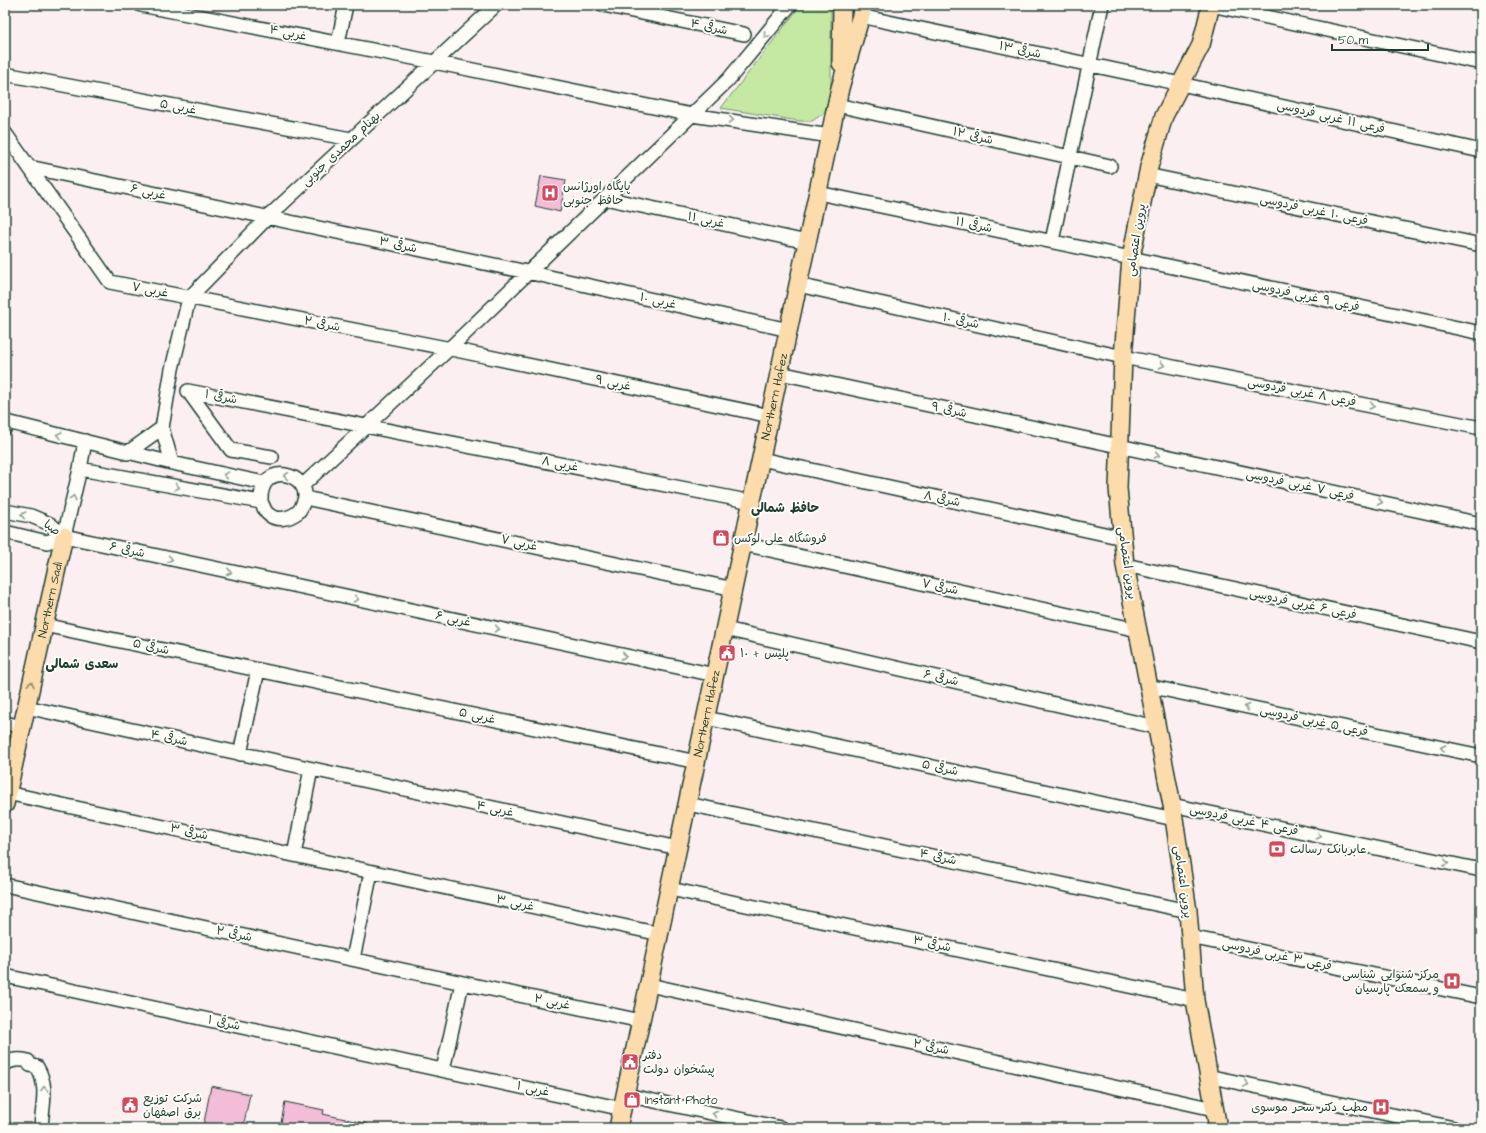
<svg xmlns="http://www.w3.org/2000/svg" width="1486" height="1133" font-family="'Architects Daughter','Playpen Sans Arabic',sans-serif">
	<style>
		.green { fill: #c5e9a2; stroke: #72936b }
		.building { fill: #f3bdd8; stroke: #1f3d34 }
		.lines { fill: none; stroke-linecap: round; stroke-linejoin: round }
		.minor-casing { stroke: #1f3d34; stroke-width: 16 }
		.major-casing { stroke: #1f3d34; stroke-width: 20 }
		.minor { stroke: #fdfcf7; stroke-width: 13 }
		.major { stroke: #fcdcac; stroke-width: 17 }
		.oneway { stroke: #8e9c96 }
		.oneway2 { stroke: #8e8c70 }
		.labels { text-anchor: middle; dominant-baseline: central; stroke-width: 4; stroke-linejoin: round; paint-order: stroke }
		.street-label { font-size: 12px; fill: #1f3d34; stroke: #fdfcf7 }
		.poi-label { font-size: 12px; fill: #1f3d34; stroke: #fdfcf7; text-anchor: start }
		.neighbourhood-label { font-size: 13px; font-weight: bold; fill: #1f3d34; stroke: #fdfcf7 }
	</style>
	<rect width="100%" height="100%" fill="#fbeff1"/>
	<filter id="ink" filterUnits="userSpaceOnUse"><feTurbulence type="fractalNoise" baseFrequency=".025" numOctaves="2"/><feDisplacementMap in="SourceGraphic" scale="8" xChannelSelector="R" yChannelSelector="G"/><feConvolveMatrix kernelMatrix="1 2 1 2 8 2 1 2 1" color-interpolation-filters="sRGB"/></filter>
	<g filter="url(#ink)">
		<path class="green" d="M801,5H831V92L824,113L812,121H799L721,108Z"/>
		<path class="building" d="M541,176L566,180L560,212L535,206Z
			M211,1086L250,1094L243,1128H203Z
			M285,1102L324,1110L323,1114L368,1124L367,1128H280Z"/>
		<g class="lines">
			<g class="minor-casing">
				<path id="minor" d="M141,5L434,62L692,115L830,136
					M603,5L744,34
					M1211,5L1481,63
					M860,16L1181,84L1481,151
					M338,43L346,5
					M5,74L351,139
					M837,105L1110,166
					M5,133L110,282L456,350L770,416
					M29,167L527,272L789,330
					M1147,175L1481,245
					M818,193L1131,258L1481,333
					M605,198L807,242
					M1052,241L1102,5
					M798,285L1123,357L1481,428
					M189,298L268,217L496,5
					M780,373L1481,524
					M5,428L7,422L172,463L264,483
					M162,428L172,369L189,298
					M127,453L162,428L172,463
					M272,457L231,450L188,391L752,502
					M761,459L1123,538
					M80,469L85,441
					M302,486L449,349L728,80L790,5
					M305,498L734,589
					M5,511L31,516L50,524L64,536L715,675
					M5,532L47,542L64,536
					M64,536L80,469L261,502C263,505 264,510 267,513C276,522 289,519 298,512C301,509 302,506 304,501C313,474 259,458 261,502
					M743,544L1138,630
					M1125,565L1481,642
					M44,625L697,762
					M725,629L1156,727
					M1148,686L1481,756
					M26,707L678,848
					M706,718L1174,819
					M5,723L22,727
					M240,754L258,670
					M7,793L660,934
					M688,804L1188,911
					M1172,805L1481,870
					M294,855L311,769
					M5,885L641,1021
					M670,889L1195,1000
					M1190,937L1481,997
					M353,959L371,872
					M5,976L623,1109
					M649,985L1214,1109
					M5,1064C12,1059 20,1059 28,1061L30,1065L37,1067C49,1087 42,1106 41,1128
					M443,1070L462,983
					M1207,1076L1454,1128
					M626,1095L781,1128"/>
			</g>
			<g class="major-casing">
				<g id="major">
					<path d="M1211,5L1201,45L1164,116L1149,167L1131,258L1123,357L1118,488L1125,565L1172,805L1188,911L1195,1000L1218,1128"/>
					<path d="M841,63L842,5"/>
					<path id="s1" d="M5,804L64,536"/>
					<path id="s2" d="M618,1128L840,88L864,5"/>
				</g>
			</g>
			<use href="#minor" class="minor"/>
			<use href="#major" class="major"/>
		</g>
		<defs><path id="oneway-chevron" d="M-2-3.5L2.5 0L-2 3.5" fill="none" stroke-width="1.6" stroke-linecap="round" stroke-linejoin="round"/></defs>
		<g class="oneway">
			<use href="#oneway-chevron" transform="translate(766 35) rotate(130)"/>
			<use href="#oneway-chevron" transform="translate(731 120) rotate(9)"/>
			<use href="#oneway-chevron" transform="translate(1162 365) rotate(11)"/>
			<use href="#oneway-chevron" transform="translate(1372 406) rotate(11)"/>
			<use href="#oneway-chevron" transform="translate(59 435) rotate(-166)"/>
			<use href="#oneway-chevron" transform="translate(1157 455) rotate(12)"/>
			<use href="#oneway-chevron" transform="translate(226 475) rotate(-168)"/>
			<use href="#oneway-chevron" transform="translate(286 476) rotate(-172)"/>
			<use href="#oneway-chevron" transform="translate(177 487) rotate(10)"/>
			<use href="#oneway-chevron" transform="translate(73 498) rotate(-77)"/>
			<use href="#oneway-chevron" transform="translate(1380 502) rotate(12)"/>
			<use href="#oneway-chevron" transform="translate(23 515) rotate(-168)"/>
			<use href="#oneway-chevron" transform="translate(170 559) rotate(12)"/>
			<use href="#oneway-chevron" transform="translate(229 572) rotate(12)"/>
			<use href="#oneway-chevron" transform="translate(356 599) rotate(12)"/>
			<use href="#oneway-chevron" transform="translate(497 629) rotate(12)"/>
			<use href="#oneway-chevron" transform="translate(624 656) rotate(12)"/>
			<use href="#oneway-chevron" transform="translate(1247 707) rotate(-168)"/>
			<use href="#oneway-chevron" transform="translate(1443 748) rotate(-168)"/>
			<use href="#oneway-chevron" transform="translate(1319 836) rotate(12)"/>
			<use href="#oneway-chevron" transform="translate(1446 863) rotate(12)"/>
			<use href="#oneway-chevron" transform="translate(1246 1084) rotate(12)"/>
			<use href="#oneway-chevron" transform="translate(44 1089) rotate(-92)"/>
			<use href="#oneway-chevron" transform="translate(715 1114) rotate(-168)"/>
		</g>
		<use class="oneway2" href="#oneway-chevron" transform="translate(31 684) rotate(-78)"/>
	</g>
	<defs>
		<g id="hospital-square" transform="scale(0.9)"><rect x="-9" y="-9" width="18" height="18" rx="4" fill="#d1495b" stroke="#fdfcf7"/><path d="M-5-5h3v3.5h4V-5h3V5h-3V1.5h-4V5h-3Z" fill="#fff"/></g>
		<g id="shop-square" transform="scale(0.9)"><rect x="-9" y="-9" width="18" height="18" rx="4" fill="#d1495b" stroke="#fdfcf7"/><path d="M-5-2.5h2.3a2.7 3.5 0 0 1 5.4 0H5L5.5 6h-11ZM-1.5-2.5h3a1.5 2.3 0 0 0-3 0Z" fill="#fff"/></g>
		<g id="civic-square" transform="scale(0.9)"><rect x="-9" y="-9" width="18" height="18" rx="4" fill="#d1495b" stroke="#fdfcf7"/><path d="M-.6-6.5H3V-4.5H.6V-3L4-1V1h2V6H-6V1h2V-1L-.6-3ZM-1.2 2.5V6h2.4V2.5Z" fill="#fff"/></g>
		<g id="bank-square" transform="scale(0.9)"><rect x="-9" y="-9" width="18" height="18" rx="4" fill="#d1495b" stroke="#fdfcf7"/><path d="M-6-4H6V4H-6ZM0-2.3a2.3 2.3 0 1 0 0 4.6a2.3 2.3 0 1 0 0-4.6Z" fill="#fff"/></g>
	</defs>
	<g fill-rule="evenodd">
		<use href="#hospital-square" x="550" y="193"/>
		<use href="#shop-square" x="721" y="538"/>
		<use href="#civic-square" x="727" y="653"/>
		<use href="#bank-square" x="1277" y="849"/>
		<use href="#hospital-square" x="1452" y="981"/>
		<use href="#civic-square" x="630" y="1062"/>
		<use href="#shop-square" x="632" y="1100"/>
		<use href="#civic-square" x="130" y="1105"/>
		<use href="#hospital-square" x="1381" y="1107"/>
	</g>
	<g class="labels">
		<g class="street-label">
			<text transform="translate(709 27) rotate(12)">۴ شرقی</text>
			<text transform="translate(288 33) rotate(11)">۴ غربی</text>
			<text transform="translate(1020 50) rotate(12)">۱۳ شرقی</text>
			<text transform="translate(178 107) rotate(11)">۵ غربی</text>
			<text transform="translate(1331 117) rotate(13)">فرعی ۱۱ غربی فردوسی</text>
			<text transform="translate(973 136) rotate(13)">۱۲ شرقی</text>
			<text transform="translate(341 149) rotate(-43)">بهنام محمدی جنوبی</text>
			<text transform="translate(148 192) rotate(12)">۶ غربی</text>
			<text transform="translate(1314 210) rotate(12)">فرعی ۱۰ غربی فردوسی</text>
			<text transform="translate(706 220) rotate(12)">۱۱ غربی</text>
			<text transform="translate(974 225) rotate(12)">۱۱ شرقی</text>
			<text transform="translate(1136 240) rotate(-81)">پروین اعتصامی</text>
			<text transform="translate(398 245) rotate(12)">۳ شرقی</text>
			<text transform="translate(150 290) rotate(11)">۷ غربی</text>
			<text transform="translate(1306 296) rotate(12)">فرعی ۹ غربی فردوسی</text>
			<text transform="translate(658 301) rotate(13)">۱۰ غربی</text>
			<text transform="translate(961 321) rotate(12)">شرقی ۱۰</text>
			<text transform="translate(322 324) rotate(11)">۲ شرقی</text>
			<text transform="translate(613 383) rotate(12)">۹ غربی</text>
			<text transform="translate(1302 392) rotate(11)">فرعی ۸ غربی فردوسی</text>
			<text transform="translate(221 397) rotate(11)">۱ شرقی</text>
			<text stroke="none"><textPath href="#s2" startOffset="748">Northern Hafez</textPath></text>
			<text transform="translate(949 410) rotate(12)">شرقی ۹</text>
			<text transform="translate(560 464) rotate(11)">۸ غربی</text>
			<text transform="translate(1300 485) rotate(12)">فرعی ۷ غربی فردوسی</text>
			<text transform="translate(942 499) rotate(12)">۸ شرقی</text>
			<text transform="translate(52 528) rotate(35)">صبا</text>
			<text transform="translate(519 543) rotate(12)">۷ غربی</text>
			<text transform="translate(127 550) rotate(12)">۶ شرقی</text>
			<text transform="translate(1127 563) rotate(82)">پروین اعتصامی</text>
			<text transform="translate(940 587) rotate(12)">۷ شرقی</text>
			<text stroke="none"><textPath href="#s1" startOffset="209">Northern Sadi</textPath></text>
			<text transform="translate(1303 604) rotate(12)">فرعی ۶ غربی فردوسی</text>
			<text transform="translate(453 619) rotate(12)">۶ غربی</text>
			<text transform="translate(151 647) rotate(12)">۵ شرقی</text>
			<text transform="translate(941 678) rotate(13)">۶ شرقی</text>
			<text stroke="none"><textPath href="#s2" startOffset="424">Northern Hafez</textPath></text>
			<text transform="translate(477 716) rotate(12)">۵ غربی</text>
			<text transform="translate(1314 721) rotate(12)">فرعی ۵ غربی فردوسی</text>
			<text transform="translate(169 738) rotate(12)">۴ شرقی</text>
			<text transform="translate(940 768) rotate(12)">۵ شرقی</text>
			<text transform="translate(495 809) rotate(12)">۴ غربی</text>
			<text transform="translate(1244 820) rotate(12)">فرعی ۴ غربی فردوسی</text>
			<text transform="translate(189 832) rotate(12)">۳ شرقی</text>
			<text transform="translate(938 857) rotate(12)">۴ شرقی</text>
			<text transform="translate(1183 882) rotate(82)">پروین اعتصامی</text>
			<text transform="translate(515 903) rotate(12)">۳ غربی</text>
			<text transform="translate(234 934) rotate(12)">۲ شرقی</text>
			<text transform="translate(932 944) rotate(12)">۳ شرقی</text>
			<text transform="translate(1277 955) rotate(12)">فرعی ۳ غربی فردوسی</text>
			<text transform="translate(552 1002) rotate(12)">۲ غربی</text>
			<text transform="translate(224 1023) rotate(12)">۱ شرقی</text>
			<text transform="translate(931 1047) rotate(12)">۲ شرقی</text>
			<text transform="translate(533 1089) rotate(12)">۱ غربی</text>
		</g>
		<g class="poi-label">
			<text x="563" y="186">پایگاه اورژانس<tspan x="563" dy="14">حافظ جنوبی</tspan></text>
			<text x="734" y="538">فروشگاه علی لوکس</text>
			<text x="740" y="653">پلیس + ۱۰</text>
			<text x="1290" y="849">عابربانک رسالت</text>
			<text x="1439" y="974" text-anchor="end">مرکز شنوایی شناسی<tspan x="1439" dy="14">و سمعک پارسیان</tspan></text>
			<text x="643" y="1055">دفتر<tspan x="643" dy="14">پیشخوان دولت</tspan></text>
			<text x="143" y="1098">شرکت توزیع<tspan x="143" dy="14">برق اصفهان</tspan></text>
			<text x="645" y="1100">Instant Photo</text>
			<text x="1368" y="1107" text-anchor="end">مطب دکتر سحر موسوی</text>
		</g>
		<g class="neighbourhood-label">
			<text x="785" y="508">حافظ شمالی</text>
			<text x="82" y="664">سعدی شمالی</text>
		</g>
	</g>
	<rect width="1486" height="1133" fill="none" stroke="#fdfcf7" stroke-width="20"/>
	<rect x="10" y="10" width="1466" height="1113" fill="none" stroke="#1f3d34" stroke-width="1.5" filter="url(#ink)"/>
	<path d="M1332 44v6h96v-6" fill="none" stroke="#1f3d34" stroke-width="2"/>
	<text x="1338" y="44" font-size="12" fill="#1f3d34" stroke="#fdfcf7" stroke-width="3" paint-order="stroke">50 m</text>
</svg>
